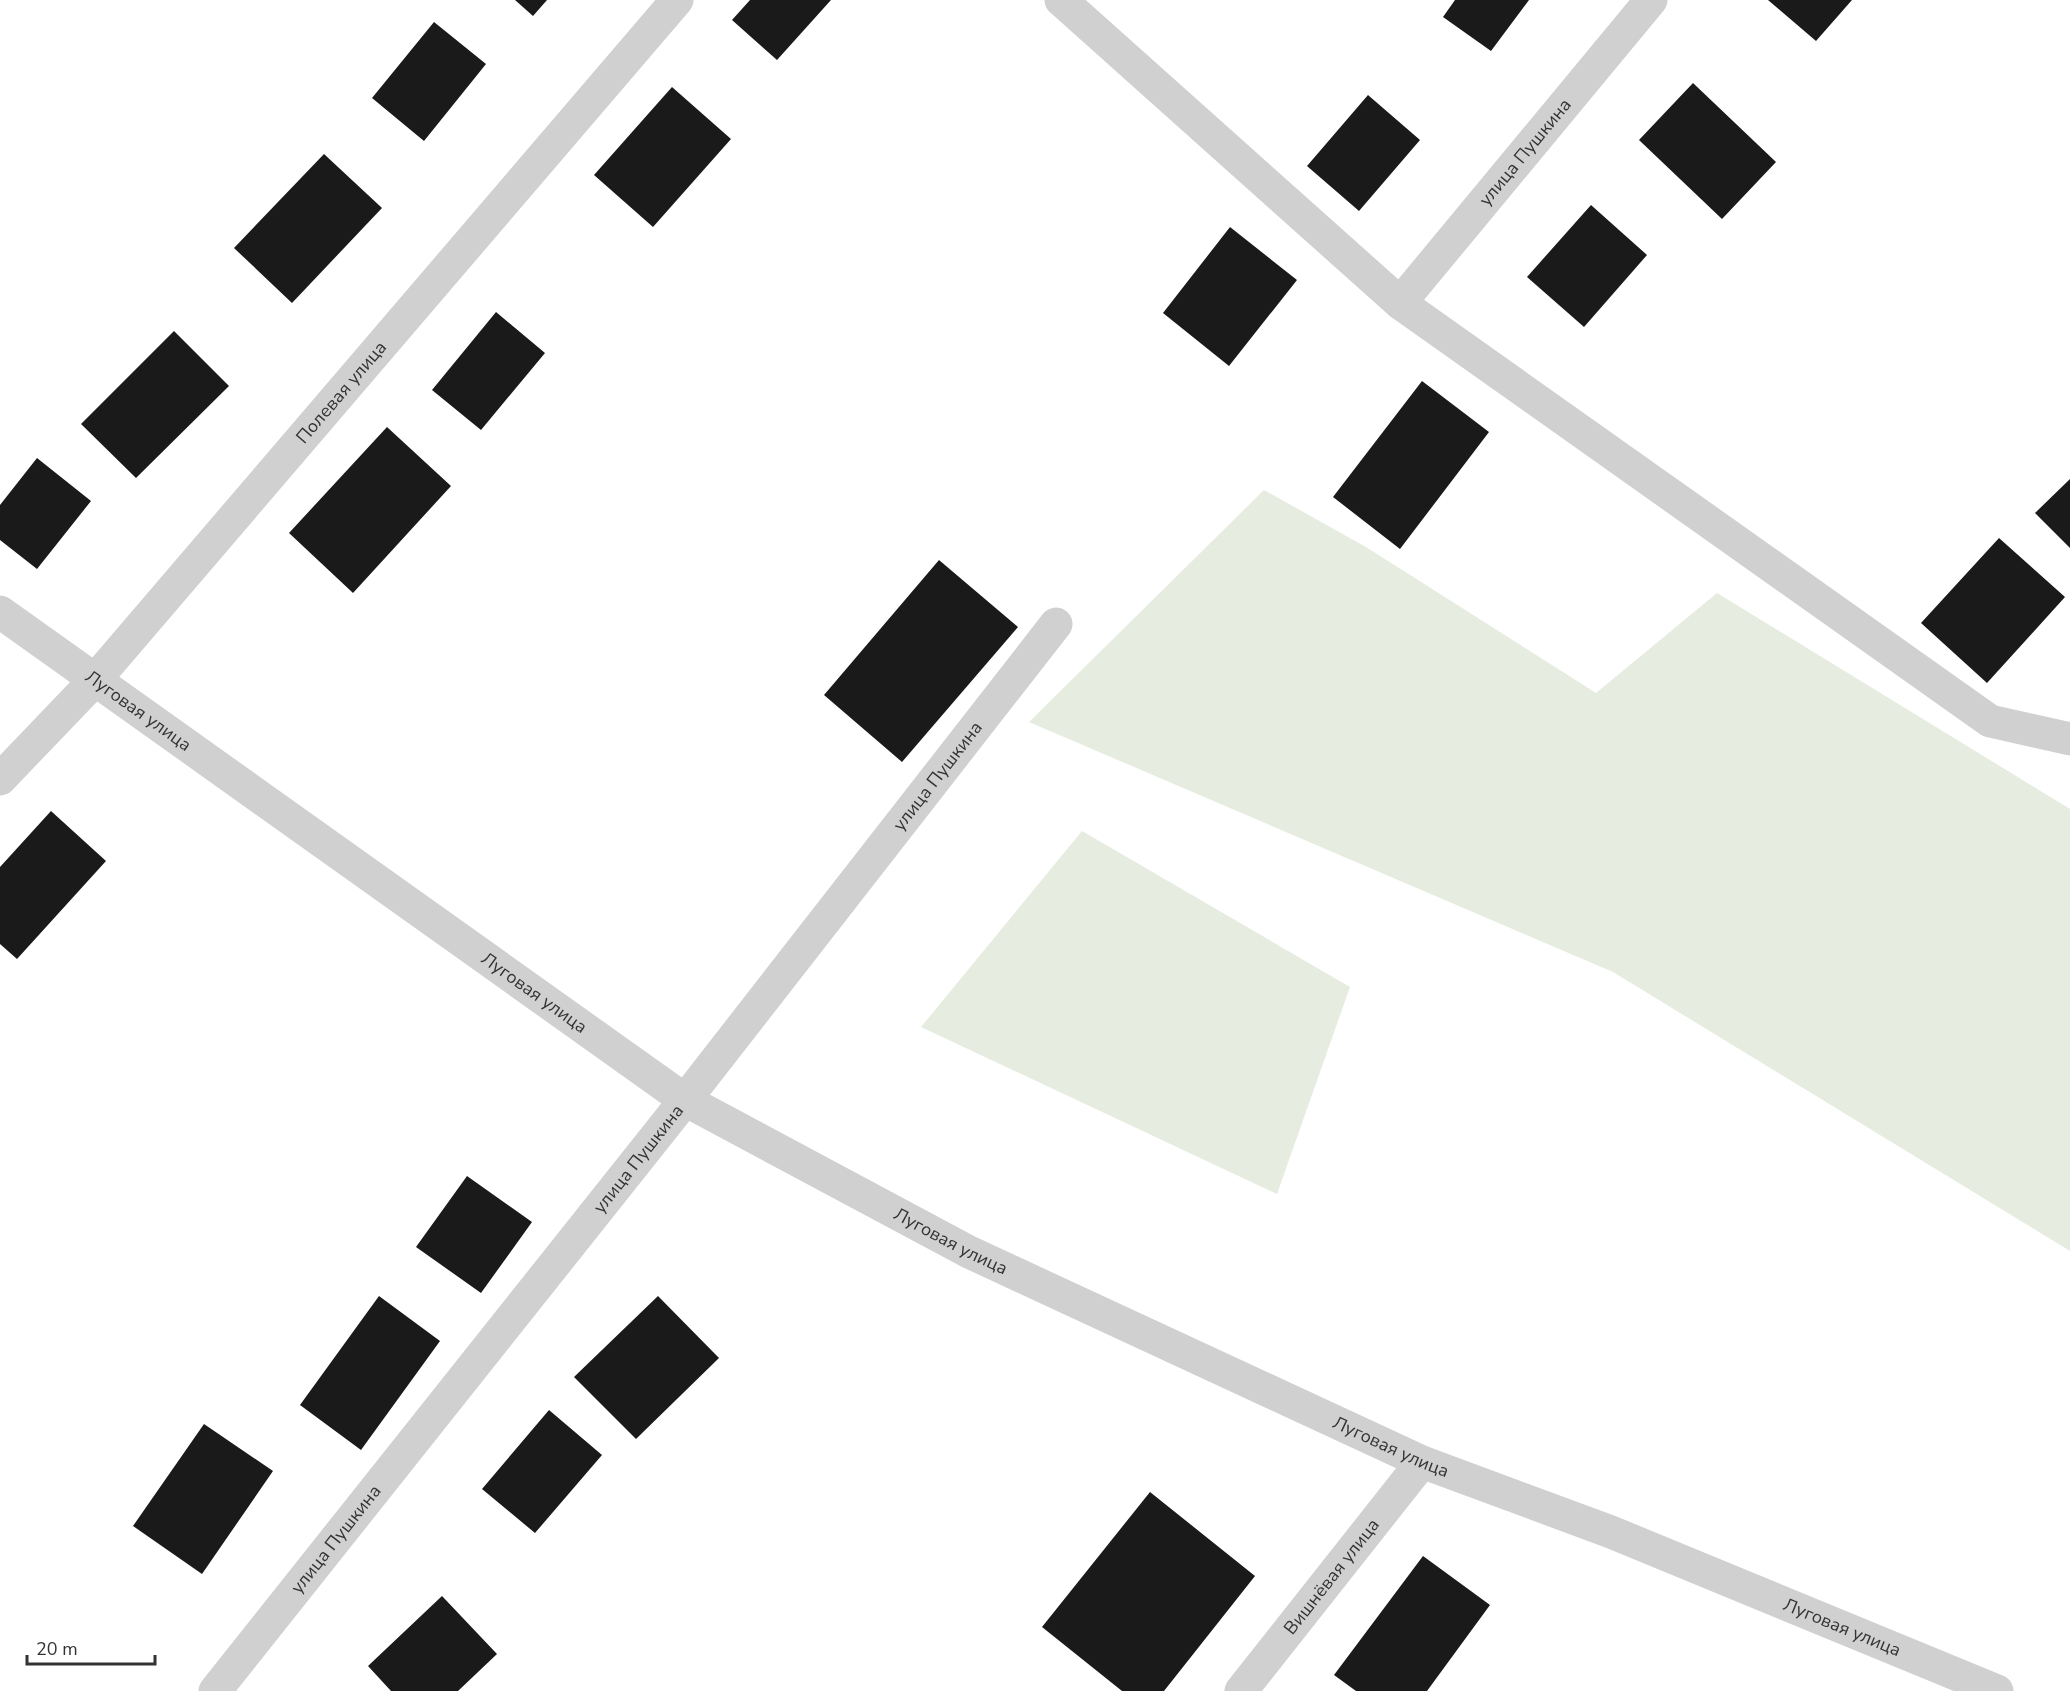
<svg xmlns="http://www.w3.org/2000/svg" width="2070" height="1691" font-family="'Nunito Sans',sans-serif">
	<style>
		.green { fill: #e6ecdf }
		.building { fill: #1a1a1a }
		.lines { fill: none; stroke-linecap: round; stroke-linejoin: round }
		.minor { stroke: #d0d0d0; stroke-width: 33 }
		.labels { text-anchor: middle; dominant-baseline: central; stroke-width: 6; stroke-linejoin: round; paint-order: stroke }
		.street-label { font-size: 18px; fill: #333; stroke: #fff }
	</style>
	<rect width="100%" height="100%" fill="#fff"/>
	<path class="green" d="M1264,490L1366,547L1596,693L1717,593L2070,809V1251L1613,972L1029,722Z
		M1082,831L1350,987L1277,1194L921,1027Z"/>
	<path class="building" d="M515,0H547L533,16Z
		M750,0H831L777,60L732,20Z
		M1455,0H1529L1491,51L1443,17Z
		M1768,0H1852L1816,41Z
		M434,22L486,64L424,141L372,98Z
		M1693,83L1776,162L1722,219L1639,140Z
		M672,87L731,139L653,227L594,175Z
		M1368,95L1420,140L1359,211L1307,166Z
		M324,154L382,208L292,303L234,248Z
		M1591,205L1647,255L1584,327L1527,277Z
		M1230,227L1297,280L1229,366L1163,313Z
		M496,312L545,353L481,430L432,390Z
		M174,331L229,386L136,478L81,424Z
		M1422,381L1489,432L1400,549L1333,497Z
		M387,427L451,486L353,593L289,533Z
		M37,458L91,501L37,569L0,540V505Z
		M2070,479V548L2035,513Z
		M1999,538L2065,597L1987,683L1921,623Z
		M939,560L1018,627L902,762L824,695Z
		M51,811L106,861L17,959L0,944V867Z
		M467,1176L532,1222L481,1293L416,1247Z
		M379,1296L440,1341L361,1450L300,1405Z
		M658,1296L719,1358L636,1439L574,1377Z
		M549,1410L602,1455L535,1533L482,1489Z
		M204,1424L273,1471L202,1574L133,1526Z
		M1150,1492L1255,1576L1164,1691H1122L1042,1627Z
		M1423,1556L1490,1605L1427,1691H1356L1334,1675Z
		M442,1596L497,1654L458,1691H391L368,1666Z"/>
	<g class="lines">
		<g class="minor">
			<path d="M1061,0L1400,303L1990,721L2070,739"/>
			<path id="s1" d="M1400,303L1651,0"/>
			<path id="s2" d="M0,612L685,1100L969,1252L1422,1462L1611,1532L1997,1691"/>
			<path id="s3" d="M0,779L94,681L677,0"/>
			<path id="s4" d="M215,1691L685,1100L1056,624"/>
			<path id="s5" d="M1241,1691L1422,1462"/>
		</g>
	</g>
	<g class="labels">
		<g class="street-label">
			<text stroke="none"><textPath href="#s1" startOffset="196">улица Пушкина</textPath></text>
			<text stroke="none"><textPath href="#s3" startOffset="516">Полевая улица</textPath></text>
			<text stroke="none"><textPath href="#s2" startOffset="170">Луговая улица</textPath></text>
			<text stroke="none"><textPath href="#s4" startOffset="1166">улица Пушкина</textPath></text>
			<text stroke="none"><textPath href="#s2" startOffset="656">Луговая улица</textPath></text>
			<text stroke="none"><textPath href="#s4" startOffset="680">улица Пушкина</textPath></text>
			<text stroke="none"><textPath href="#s2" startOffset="1142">Луговая улица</textPath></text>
			<text stroke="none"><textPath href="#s2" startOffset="1628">Луговая улица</textPath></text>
			<text stroke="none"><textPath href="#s4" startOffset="194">улица Пушкина</textPath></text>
			<text stroke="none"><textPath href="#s5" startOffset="146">Вишнёвая улица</textPath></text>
			<text stroke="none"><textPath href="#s2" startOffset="2114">Луговая улица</textPath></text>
		</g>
	</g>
	<path d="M27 1655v9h128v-9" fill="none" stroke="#333333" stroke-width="3"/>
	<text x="36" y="1655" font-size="18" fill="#333333" stroke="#ffffff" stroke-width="4.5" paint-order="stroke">20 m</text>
</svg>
